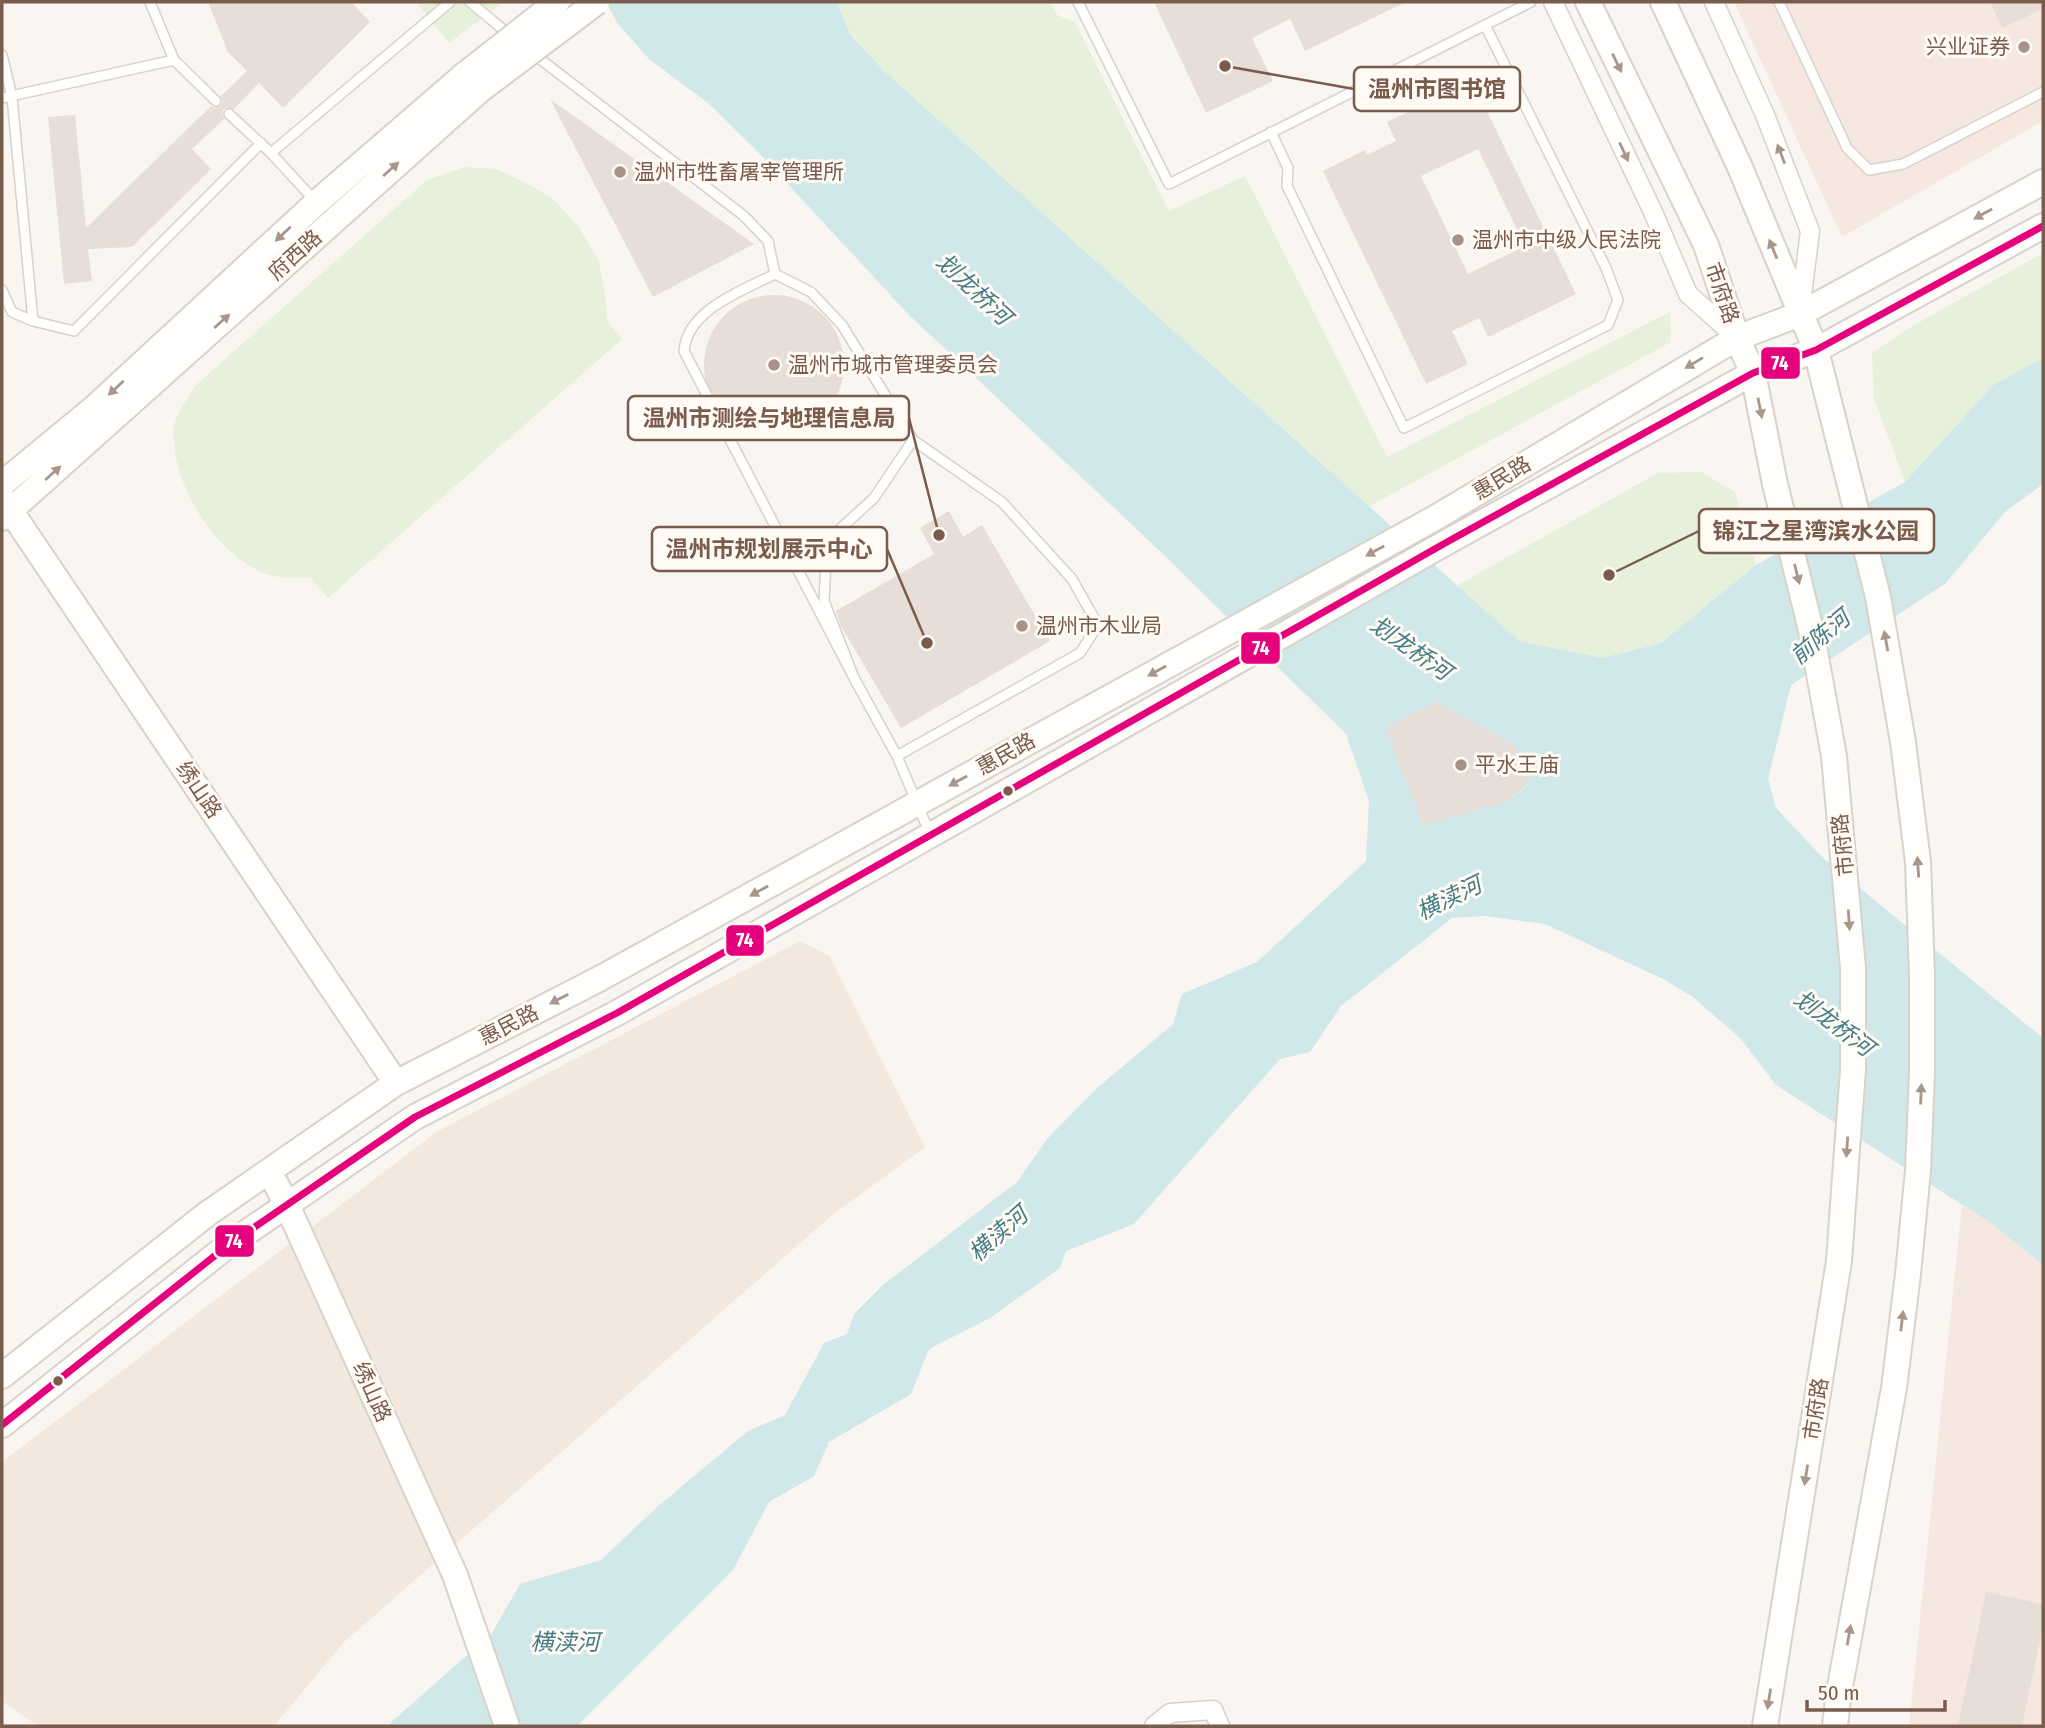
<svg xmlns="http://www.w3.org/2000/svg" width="2045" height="1728" font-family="'Fira Sans Condensed','Noto Sans SC',sans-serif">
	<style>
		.residential { fill: #f2e8de }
		.commercial { fill: #f6e8e1 }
		.green { fill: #e7f0db }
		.water { fill: #d0e8ea; fill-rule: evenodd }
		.building { fill: #e6ded7; fill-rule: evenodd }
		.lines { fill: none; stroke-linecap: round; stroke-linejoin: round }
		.lane-casing { stroke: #d7d1cb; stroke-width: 12 }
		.street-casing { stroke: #d7d1cb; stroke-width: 21 }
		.secondary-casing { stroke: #d9d2cb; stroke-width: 28 }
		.lane { stroke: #fefefd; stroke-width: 9 }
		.street { stroke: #fefefd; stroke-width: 18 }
		.secondary { stroke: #fefefd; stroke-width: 24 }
		.secondary-bridge-casing { stroke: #d9d2cb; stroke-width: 28; stroke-linecap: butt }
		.secondary-bridge { stroke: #fefefd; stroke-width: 24 }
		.bus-1-casing { stroke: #fffaf3; stroke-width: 12 }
		.bus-1 { stroke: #e5007d; stroke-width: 7 }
		.oneway { fill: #a8958b }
		.poi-dot { fill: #a69286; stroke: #fffaf3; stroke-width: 2.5 }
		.bus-dot { fill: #7a5c4d; stroke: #fffaf3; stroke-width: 2.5 }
		.labels { text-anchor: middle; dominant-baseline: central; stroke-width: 6; stroke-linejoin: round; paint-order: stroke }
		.poi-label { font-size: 21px; fill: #7a5c4d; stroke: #fffaf3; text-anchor: start }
		.street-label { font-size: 21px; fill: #7a5c4d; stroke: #fffaf3 }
		.water-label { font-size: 23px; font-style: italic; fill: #437c86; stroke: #fffaf3 }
		.leader { fill: none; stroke: #7a5c4d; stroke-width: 2.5 }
		.callout-dot { fill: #7a5c4d; stroke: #fffaf3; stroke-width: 2.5 }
		.callout { fill: #fffaf3; stroke: #7a5c4d; stroke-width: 2.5 }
		.callout-label { font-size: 23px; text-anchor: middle; font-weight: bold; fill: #7a5c4d }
		.line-badge { stroke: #fffaf3; stroke-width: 2.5 }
		.badge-label { font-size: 19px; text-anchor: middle; font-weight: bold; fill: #fff }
	</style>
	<rect width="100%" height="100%" fill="#f9f5f0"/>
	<path class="residential" d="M800,941L830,956L925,1147L831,1216L344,1642L274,1726H38L2,1701V1462L438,1131Z"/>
	<path class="commercial" d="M1734,2H2043V121L1842,237Z
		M1962,1205L1992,1224L2043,1265V1726H1909Z"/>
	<path class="green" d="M416,2H504L449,43Z
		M837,2H1050L1057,15L1075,22L1169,211L1245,176L1387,457L1670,312L1671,342L1368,507L885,72L850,33Z
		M464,167L496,169L526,183L552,198L578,226L598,259L605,294L607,321L622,339L328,598L311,578C294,578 275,579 259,571C211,548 169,479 174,426C176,412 190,396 197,384L427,180Z
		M2043,253V358L1993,385L1905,482L1874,398L1872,353L1909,328Z
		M1701,472L1735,492L1756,565L1661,643L1602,658L1519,641L1456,586L1658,473Z"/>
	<path class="water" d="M606,2H837L850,34L885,72L1519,641L1602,658L1661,643L1756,565L1905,482L1993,385L2043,358V484L2005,512L1946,583L1791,685L1768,779L1776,808L1822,857L2043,1038V1265L1992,1224L1776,1085L1741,1039L1693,997L1663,979L1545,924L1485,916L1452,918L1341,1006L1310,1052L1280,1059L1134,1224L1066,1251L1060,1268L990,1318L929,1349L911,1394L829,1442L814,1476L769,1502L733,1570L577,1726H387L492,1633L520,1584L601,1560L656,1508L748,1431L785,1415L824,1343L847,1334L854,1314L883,1285L1017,1182L1047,1139L1096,1089L1173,1024L1182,994L1257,962L1366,861L1369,801L1346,734L1163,554L909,315L758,152L708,103L649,59L618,24ZM1436,702L1516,746L1528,785L1507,801L1423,825L1386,728Z"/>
	<path class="building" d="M208,2H351L370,22L283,108L259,83L234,109H224L222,113L224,119L192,149L211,169L132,247L88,249L92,281L64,284L48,117L75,115L86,228L211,106L215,108L220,106L223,102L221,96L247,71L228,52Z
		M1154,2H1406L1305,51L1290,19L1252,38L1273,81L1206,113Z
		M1990,2H2043V9L2002,28Z
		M1472,81L1576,294L1488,337L1479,318L1452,331L1468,364L1426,384L1323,171L1365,150L1367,155L1396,141L1387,122ZM1478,149L1525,246L1468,274L1421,176Z
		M550,99L754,244L653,297Z
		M704 365a70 70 0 1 1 140 0a70 70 0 1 1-140 0Z
		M949,511L963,537L982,525L1050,641L901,728L841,626L836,611L934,554L920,528Z
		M1436,702L1516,746L1528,784L1507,801L1423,825L1386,728Z
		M1986,1592L2043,1604V1626L2022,1726H1958Z"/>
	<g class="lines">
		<g class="lane-casing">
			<path id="lane" d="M150,2L174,60L216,101
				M470,2L512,37
				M1078,2L1169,184L1531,2
				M1779,2L1847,148L1869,170L1903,164L2043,92
				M531,52L744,216L768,241L775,274
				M2,55L12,97L33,321
				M2,98L174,60
				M229,114L271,153L315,201
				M1271,132L1288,168L1287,186L1404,428L1608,325L1618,300L1606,268L1485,25
				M271,153L450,2
				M2,290L12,312L33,321L74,331L261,143
				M854,678L684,351C687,310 743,290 775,274L811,292L842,325L913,440L874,498L827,541L824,601L854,678L897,756L930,834
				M897,756L1080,653L1098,625L1072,579L1002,502L913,440"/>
		</g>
		<g class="street-casing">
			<path id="street" d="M1553,2L1653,212L1688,294L1735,336
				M1714,2L1765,115L1810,231L1800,311
				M1154,1726L1170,1713L1213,1710L1220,1726"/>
		</g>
		<g class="secondary-casing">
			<path id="secondary" d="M1588,2L1706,245L1737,338L1753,373L1775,484L1811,630L1834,756L1853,968V1070L1846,1163L1839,1261L1765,1726
				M1663,2L1739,165L1816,350L1878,597L1903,742L1918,862L1922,976V1072L1918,1170L1908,1274L1894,1388L1838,1698L1835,1726
				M2,484L94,408L316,203L463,76
				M2,498L396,1083
				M2,518L480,90
				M269,1171L287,1205L455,1575L507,1726
				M2,1376L207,1214L396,1083L599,979L1435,518L1737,338L1800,314L2043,182
				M2,1425L227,1246L415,1117L617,1013L1447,542L1753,373L1816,350L2043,226"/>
		</g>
		<use href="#lane" class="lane"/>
		<use href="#street" class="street"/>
		<use href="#secondary" class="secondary"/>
		<g class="secondary-bridge-casing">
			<path id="secondary-bridge" d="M463,76L557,2
				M480,90L597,2"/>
		</g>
		<use href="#secondary-bridge" class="secondary-bridge"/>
		<g class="bus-1-casing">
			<path id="bus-1" d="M2,1425L227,1246L415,1117L617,1013L1447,542L1753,373L1816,350L2043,226"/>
		</g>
		<use href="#bus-1" class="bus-1"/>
	</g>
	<defs><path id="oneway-solid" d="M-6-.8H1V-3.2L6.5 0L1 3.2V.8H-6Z" transform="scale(1.75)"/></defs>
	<g class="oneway">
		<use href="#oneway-solid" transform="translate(1617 63) rotate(64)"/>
		<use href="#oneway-solid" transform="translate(1624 152) rotate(65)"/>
		<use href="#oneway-solid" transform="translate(1781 154) rotate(-111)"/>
		<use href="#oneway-solid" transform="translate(391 169) rotate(-42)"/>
		<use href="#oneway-solid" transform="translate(1983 214) rotate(151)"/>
		<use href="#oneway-solid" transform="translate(283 234) rotate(137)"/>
		<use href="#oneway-solid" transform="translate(1773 249) rotate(-112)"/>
		<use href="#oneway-solid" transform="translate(222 321) rotate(-42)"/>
		<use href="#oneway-solid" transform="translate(1694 363) rotate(149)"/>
		<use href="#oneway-solid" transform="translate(116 388) rotate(137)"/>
		<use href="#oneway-solid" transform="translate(1760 408) rotate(79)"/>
		<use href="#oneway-solid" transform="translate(53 473) rotate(-42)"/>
		<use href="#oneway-solid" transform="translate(1375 551) rotate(151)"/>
		<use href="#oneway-solid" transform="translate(1797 574) rotate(76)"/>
		<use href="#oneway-solid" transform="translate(1886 641) rotate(-100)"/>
		<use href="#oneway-solid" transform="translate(1157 671) rotate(151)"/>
		<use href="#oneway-solid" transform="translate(958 781) rotate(151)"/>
		<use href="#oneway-solid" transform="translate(1918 867) rotate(-94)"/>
		<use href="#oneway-solid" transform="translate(759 891) rotate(151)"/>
		<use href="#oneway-solid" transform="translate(1849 920) rotate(86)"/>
		<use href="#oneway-solid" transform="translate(559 999) rotate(153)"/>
		<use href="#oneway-solid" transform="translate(1921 1094) rotate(-88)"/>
		<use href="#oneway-solid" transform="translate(1847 1147) rotate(94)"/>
		<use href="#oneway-solid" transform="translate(1902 1321) rotate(-83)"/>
		<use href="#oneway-solid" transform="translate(1806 1475) rotate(99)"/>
		<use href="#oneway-solid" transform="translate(1849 1635) rotate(-80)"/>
		<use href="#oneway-solid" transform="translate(1769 1699) rotate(99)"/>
	</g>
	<g class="poi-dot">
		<circle cx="2024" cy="47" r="7"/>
		<circle cx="620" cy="172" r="7"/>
		<circle cx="1458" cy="240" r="7"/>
		<circle cx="774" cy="365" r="7"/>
		<circle cx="1022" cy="626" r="7"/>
		<circle cx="1461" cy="765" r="7"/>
	</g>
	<g class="bus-dot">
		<circle cx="1008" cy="791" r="6"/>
		<circle cx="58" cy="1381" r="6"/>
	</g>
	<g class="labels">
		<g class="poi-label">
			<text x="2010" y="47" text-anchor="end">兴业证券</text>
			<text x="634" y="172">温州市牲畜屠宰管理所</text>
			<text x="1472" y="240">温州市中级人民法院</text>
			<text x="788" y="365">温州市城市管理委员会</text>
			<text x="1036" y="626">温州市木业局</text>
			<text x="1475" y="765">平水王庙</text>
		</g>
		<g class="street-label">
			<text transform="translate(295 255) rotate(-42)">府西路</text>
			<text transform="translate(1722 293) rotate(71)">市府路</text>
			<text transform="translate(1502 478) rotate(-31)">惠民路</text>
			<text transform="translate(1006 754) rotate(-29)">惠民路</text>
			<text transform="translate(199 790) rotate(56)">绣山路</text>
			<text transform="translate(1843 845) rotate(-96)">市府路</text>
			<text transform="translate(509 1025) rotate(-27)">惠民路</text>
			<text transform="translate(372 1392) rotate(66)">绣山路</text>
			<text transform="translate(1816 1409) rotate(-81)">市府路</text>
		</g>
		<g class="water-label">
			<text transform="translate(974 289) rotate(43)">划龙桥河</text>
			<text transform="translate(1820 637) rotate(-40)">前陈河</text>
			<text transform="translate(1411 648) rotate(35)">划龙桥河</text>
			<text transform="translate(1449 898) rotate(-26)">横渎河</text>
			<text transform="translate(1834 1023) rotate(37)">划龙桥河</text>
			<text transform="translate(998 1234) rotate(-41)">横渎河</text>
			<text x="565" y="1642">横渎河</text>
		</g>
	</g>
	<path class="leader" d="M1225 66L1354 89M939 535L909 418M1609 575L1699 531M927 643L887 549"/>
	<g class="callout-dot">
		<circle cx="1225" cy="66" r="7"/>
		<circle cx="939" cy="535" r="7"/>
		<circle cx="1609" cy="575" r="7"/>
		<circle cx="927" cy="643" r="7"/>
	</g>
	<g class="callout">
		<rect x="1354" y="67" width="166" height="44" rx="7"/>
		<rect x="628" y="396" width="281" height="44" rx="7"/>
		<rect x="1699" y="509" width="235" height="44" rx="7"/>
		<rect x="652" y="527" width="235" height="44" rx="7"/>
	</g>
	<g class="callout-label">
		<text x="1437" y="97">温州市图书馆</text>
		<text x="769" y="426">温州市测绘与地理信息局</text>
		<text x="1816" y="539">锦江之星湾滨水公园</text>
		<text x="769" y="557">温州市规划展示中心</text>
	</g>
	<g class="line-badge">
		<rect x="1760" y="346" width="41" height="34" rx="7" fill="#e5007d"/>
		<rect x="1240" y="631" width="41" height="34" rx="7" fill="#e5007d"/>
		<rect x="725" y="924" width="40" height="33" rx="7" fill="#e5007d"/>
		<rect x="214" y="1224" width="41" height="34" rx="7" fill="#e5007d"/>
	</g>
	<g class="badge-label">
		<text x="1780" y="370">74</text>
		<text x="1261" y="655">74</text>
		<text x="745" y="947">74</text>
		<text x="234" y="1248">74</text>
	</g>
	<rect width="2045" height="1728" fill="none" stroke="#7a5c4d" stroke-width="7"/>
	<path d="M1807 1700v10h138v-10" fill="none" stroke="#7a5c4d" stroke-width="3.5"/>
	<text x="1818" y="1700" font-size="21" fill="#7a5c4d" stroke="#fffaf3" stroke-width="5" paint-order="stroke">50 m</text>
</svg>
